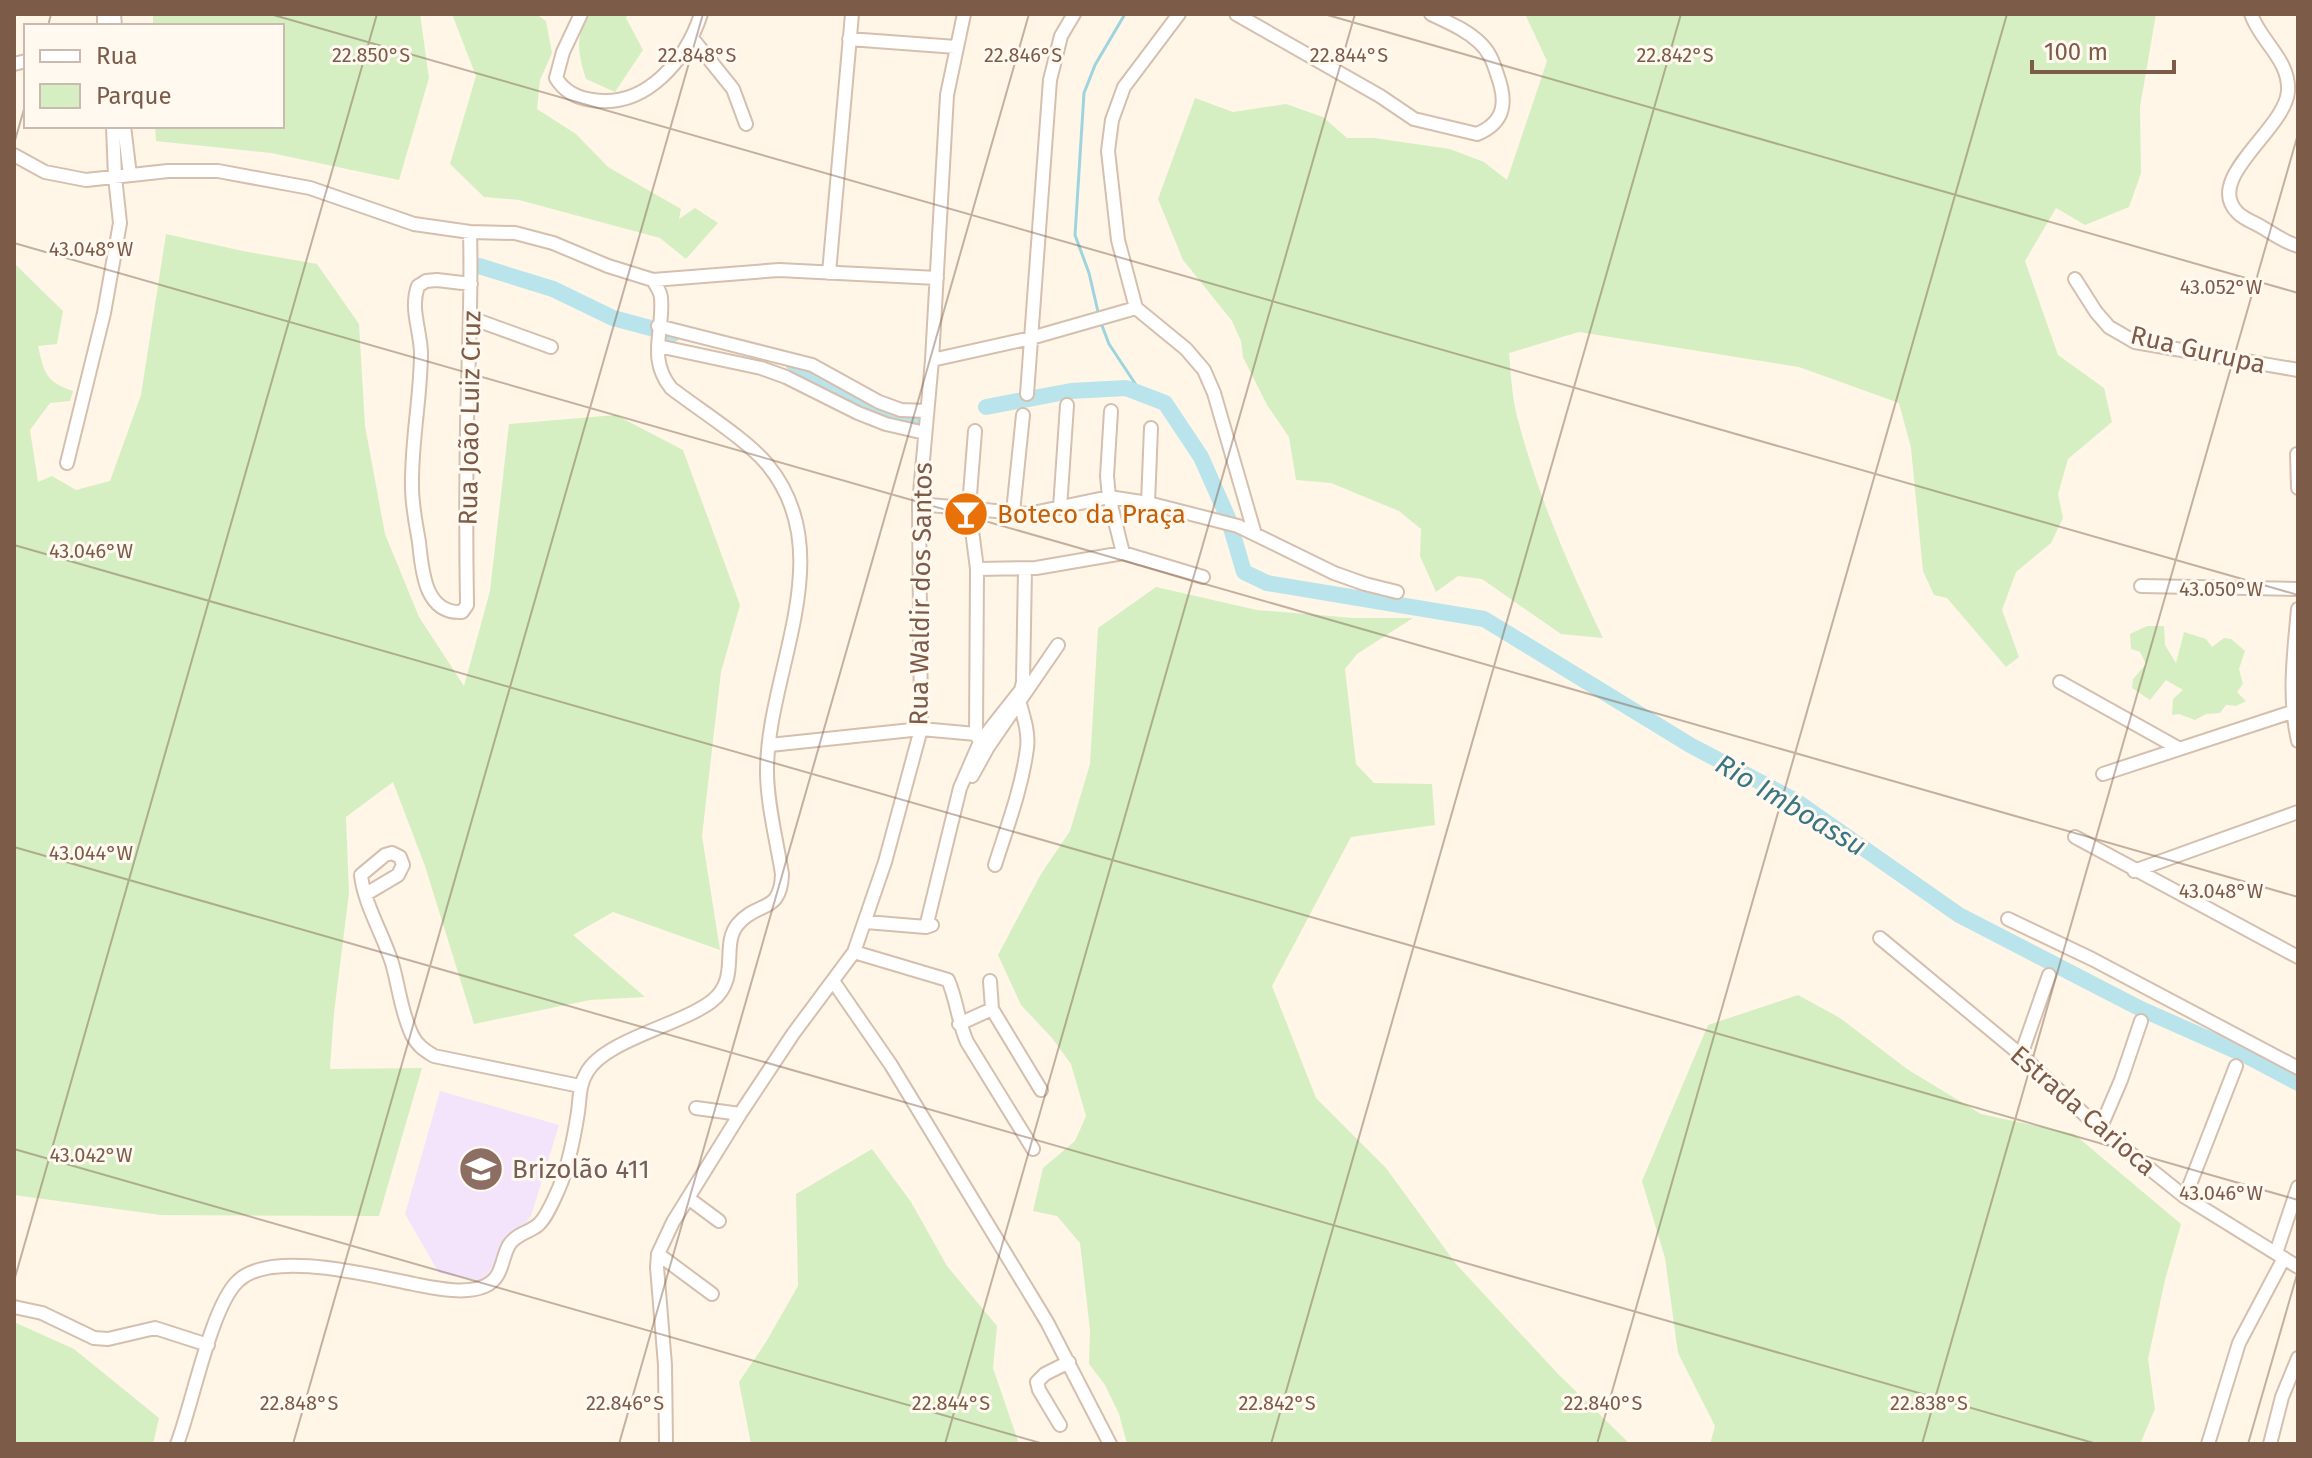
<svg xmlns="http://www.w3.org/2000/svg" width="2312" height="1458" font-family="'Fira Sans',sans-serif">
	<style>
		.education { fill: #f3e4fb }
		.green { fill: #d5efc3 }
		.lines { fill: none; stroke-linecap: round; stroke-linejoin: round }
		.stream { stroke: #9ed4de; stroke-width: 3 }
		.river { stroke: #b9e4eb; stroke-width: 16 }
		.minor-casing { stroke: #d5bfae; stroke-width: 16 }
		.minor { stroke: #fff; stroke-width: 12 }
		.ticks { fill: none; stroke: #7c5b48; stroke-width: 2; stroke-opacity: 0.45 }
		.labels { text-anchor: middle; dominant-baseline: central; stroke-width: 6; stroke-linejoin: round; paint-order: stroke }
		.street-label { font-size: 26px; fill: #7c5b48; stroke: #fff9f0 }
		.food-label { font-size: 26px; fill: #c56008; stroke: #fff9f0; text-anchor: start }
		.education-label { font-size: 26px; fill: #785e54; stroke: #fff9f0; text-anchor: start }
		.water-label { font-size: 28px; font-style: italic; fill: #397683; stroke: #fff9f0 }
		.ticks-label { font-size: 20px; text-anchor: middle; fill: #7c5b48; stroke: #fff9f0; stroke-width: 6; stroke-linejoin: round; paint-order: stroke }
	</style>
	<rect width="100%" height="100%" fill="#fff6e7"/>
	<path class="education" d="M440,1091L559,1125L531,1216L482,1281L439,1273L405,1214Z"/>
	<path class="green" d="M153,14H420L429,78L399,180L271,153L156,141L155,126H282V26H153Z
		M452,14H536L546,21L552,53L540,80L537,109L576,134L608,167L681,209L679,219L695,208L718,223L686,259L660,238L519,200L484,197L450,164L476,76Z
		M588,14H628L626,18L643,50L615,92L586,79C578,54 575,38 588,14Z
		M1525,14H2156L2140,107L2141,173L2129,207L2085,225L2056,208L2025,261L2058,355L2104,388L2112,422L2068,459L2058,494L2063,518L2051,543L2016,572L2002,610L2019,657L2006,667L1947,598L1934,595L1923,571L1911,448L1899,403L1799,367L1579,332L1509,353C1511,374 1512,399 1518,420C1538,496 1569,567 1603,638L1561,634L1482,579L1458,576L1436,592L1420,556L1421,529L1399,511L1331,483L1296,480L1289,437L1267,405L1243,357L1241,341L1232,321L1183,260L1158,199L1195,98L1233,112L1286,104L1323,117L1347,138H1374L1450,149L1484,162L1507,180L1547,61Z
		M166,234L243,251L317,264L359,324L365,426L385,534L419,617L464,686L490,591L509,424L616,415L683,450L740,605L721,672L702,836L720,950L613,912L573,935L645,997L590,1000L474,1024L425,866L393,782L346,817L349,893L334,1013L330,1069L422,1068L379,1216L161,1215L14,1195V263L63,311L57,344L38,346C44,373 46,382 73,391L70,401L50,403L30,430L38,482L52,476L76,490L110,481L141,395Z
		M1156,587L1257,610L1354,618H1413L1357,654L1345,669L1356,764L1374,783L1432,784L1435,825L1351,837L1272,986L1316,1098L1386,1168L1456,1264L1559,1375L1630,1444H1127L1119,1414L1105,1385L1089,1364L1090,1330L1080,1243L1057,1216L1033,1211L1043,1168L1075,1141L1086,1116L1071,1064L1052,1038L1021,1005L998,955L1041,874L1070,831L1090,764L1098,628Z
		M2147,626H2164L2165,645L2176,663L2184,632L2206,639L2212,647L2224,638L2231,639L2245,651L2239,669L2243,684L2237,692L2246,701L2236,706L2226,705L2220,713L2206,714L2195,720L2179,714L2172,715L2173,699L2183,690L2166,680L2150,700L2132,688L2133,679L2146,664L2140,652L2131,649L2130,634Z
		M1798,995L1840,1018L1907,1069L1981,1114L2074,1134L2181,1224L2165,1280L2148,1359L2155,1409L2140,1444H1710L1715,1426L1678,1353L1665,1258L1642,1181L1708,1025Z
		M872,1149L911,1202L947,1266L997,1326L993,1368L1019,1444H751L739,1382L766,1342L798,1286L796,1194Z
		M14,1322L74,1349L159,1418L153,1444H14Z"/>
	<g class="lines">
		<path class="stream" d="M1099,316L1089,273L1075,235L1084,93L1095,65L1125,14
			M1101,323L1109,344L1142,394"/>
		<path class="river" d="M120,136L123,168
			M479,266L553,289L613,318L673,334
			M793,363L854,397L916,421
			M986,407L1071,391L1126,388L1165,403L1201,457L1228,518L1244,572L1267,583L1484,619L1690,745L1796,801L1959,915L2141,1009L2245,1055L2298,1083"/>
		<g class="minor-casing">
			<path id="minor" d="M104,14V26
				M114,14L115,26
				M581,14L563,52L556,78C564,91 577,98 592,100C646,109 686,60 701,14
				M1179,14L1124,87L1112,120L1108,151L1118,240L1136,308L1186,349L1204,370L1214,393L1254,531
				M1236,14L1380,96L1414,119L1477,134C1506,122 1507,101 1497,74C1493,61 1489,51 1479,42C1465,29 1447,22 1431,14
				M2251,14C2260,41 2290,60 2288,91C2286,129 2202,179 2238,213C2244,219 2253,222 2260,226C2272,233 2284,242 2298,246
				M692,38L733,89L746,124
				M849,39L956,47
				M14,64L26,61
				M124,126L130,175
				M14,155L45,172L86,180L168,171H218L310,188L414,224L470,232L515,233L553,243L608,266L653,280L779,270L937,278
				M470,232C472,297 468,362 467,427C466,486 466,546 467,605L462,612C424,614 422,569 419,542C416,524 412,506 412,487C411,442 421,397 421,352C420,329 410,308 418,286L426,281L437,280L471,284
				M829,273L852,14
				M2075,279L2096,312L2109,327L2135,342L2298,370
				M471,318L551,347
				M658,326L812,365L879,402L901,410L927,411
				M658,346L761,368L786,377L858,413L886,424L925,433
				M932,360L1031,338L1136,308
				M1027,394L1050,80L1061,36L1074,14
				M1111,411L1107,476L1109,497L1123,553
				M2297,454L2298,488
				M67,463L104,313L120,223L115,177L113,126
				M1148,503L1151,428
				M919,504L1028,514L1109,497L1148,503L1238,526L1334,573L1365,584L1397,592
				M1060,508L1067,405
				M1013,512L1023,415
				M977,569L1036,568L1123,553L1203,577
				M2141,586L2298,589
				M2298,609C2294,654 2288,696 2298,741
				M2060,682L2178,748
				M770,745L921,729L976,734
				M984,745L980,742L1021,690L1023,682L1025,569
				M2103,774L2298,710
				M972,776L988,747L1058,645
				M2075,837L2298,957
				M995,865C1007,827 1022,788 1027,748C1029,733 1024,718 1020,704
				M2134,871L2298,812
				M366,894L398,875L403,865L400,857L392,853L385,855L361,875C364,904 383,934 392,963C399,987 401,1012 412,1035C417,1045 424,1050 434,1056L580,1086
				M2008,919L2092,959L2298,1068
				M866,922L926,927L932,925
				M926,927L960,788L980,742L976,734L977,569L969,507L975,431
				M1880,938L2021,1055L2100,1129L2185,1197L2298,1267
				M854,952L948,980C957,1000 958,1022 967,1042L1033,1149
				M833,981L891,1065L1047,1322L1110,1444
				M990,981L992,1009L1041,1090
				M959,1024L992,1009
				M2021,1055L2049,975
				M696,1108L740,1114
				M2100,1129L2121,1080L2141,1021
				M2185,1197L2236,1066
				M688,1198L719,1221
				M2276,1253L2298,1187
				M658,1254L712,1294
				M14,1307L42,1313L94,1338L108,1339L155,1328L208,1345
				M1060,1425L1039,1390L1037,1382L1045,1374L1069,1362
				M177,1444C192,1406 211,1306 238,1281C271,1249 372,1276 414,1284C435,1288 465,1295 485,1286C503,1278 501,1259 509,1245C516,1234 528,1233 538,1225C547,1217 554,1199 559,1188C569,1165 574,1138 578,1112C580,1098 579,1085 587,1072C605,1040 681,1025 712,1001C741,978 720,945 738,924C757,901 781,914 782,874C777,842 767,804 767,771C767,671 842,554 767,464C746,439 698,409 671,388C647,358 664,331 661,298C661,292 656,286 653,280
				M666,1444L665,1365L657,1267L658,1254L673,1222L740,1114L793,1034L854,952L885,862L921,729L919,504L932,360L947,95L964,14
				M2208,1444L2239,1343L2284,1258
				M2270,1444L2282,1397L2298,1358"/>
		</g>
		<use href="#minor" class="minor"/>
	</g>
	<path class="ticks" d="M270,14L2298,595M1324,14L2298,293M48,26L51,14M14,144L26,102M14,243L2298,897M14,545L2298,1200M14,847L2097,1444M14,1149L1044,1444M14,1281L377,14M293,1444L703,14M619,1444L1029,14M945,1444L1355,14M1271,1444L1681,14M1597,1444L2007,14M1922,1444L2298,134M2248,1444L2298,1271"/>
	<defs>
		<g id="bar-disc" transform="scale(2.3)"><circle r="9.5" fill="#e8710a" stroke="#fff9f0"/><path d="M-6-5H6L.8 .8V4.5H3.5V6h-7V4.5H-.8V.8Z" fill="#fff"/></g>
		<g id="school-disc" transform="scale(2.3)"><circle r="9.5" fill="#8d6e63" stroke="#fff9f0"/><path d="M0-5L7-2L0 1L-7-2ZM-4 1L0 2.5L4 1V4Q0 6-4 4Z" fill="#fff"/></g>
	</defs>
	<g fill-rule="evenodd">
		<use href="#bar-disc" x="966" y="514"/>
		<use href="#school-disc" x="481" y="1169"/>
	</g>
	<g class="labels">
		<g class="street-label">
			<text transform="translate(2198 350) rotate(13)">Rua Gurupa</text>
			<text transform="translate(470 418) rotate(-89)">Rua João Luiz Cruz</text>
			<text transform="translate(921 594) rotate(-89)">Rua Waldir dos Santos</text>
			<text transform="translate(2083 1111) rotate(41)">Estrada Carioca</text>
		</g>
		<g class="food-label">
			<text x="997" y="514">Boteco da Praça</text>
		</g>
		<g class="education-label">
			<text x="512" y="1169">Brizolão 411</text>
		</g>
		<g class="water-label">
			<text transform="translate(1791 805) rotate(31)">Rio Imboassu</text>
		</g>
	</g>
	<g class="ticks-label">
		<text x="371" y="62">22.850°S</text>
		<text x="697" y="62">22.848°S</text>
		<text x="1023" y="62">22.846°S</text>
		<text x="1349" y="62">22.844°S</text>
		<text x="1675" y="62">22.842°S</text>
		<text x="91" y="256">43.048°W</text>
		<text x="2221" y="294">43.052°W</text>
		<text x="91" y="558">43.046°W</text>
		<text x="2221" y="596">43.050°W</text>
		<text x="91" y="860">43.044°W</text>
		<text x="2221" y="898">43.048°W</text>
		<text x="91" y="1162">43.042°W</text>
		<text x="2221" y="1200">43.046°W</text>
		<text x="299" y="1410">22.848°S</text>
		<text x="625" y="1410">22.846°S</text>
		<text x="951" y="1410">22.844°S</text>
		<text x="1277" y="1410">22.842°S</text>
		<text x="1603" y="1410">22.840°S</text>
		<text x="1929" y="1410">22.838°S</text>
	</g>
	<rect width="2312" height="1458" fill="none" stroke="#7c5b48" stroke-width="32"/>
	<rect x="24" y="24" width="260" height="104" fill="#fff9f0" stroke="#cbbaad" stroke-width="2"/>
	<rect x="40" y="50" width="40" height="12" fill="#ffffff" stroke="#cbbaad" stroke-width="2"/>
	<text x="96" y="64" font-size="24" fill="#7c5b48">Rua</text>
	<rect x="40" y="84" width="40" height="24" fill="#d5efc3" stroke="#cbbaad" stroke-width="2"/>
	<text x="96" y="104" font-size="24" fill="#7c5b48">Parque</text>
	<path d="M2032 60v12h142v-12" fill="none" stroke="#7c5b48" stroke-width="4"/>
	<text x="2044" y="60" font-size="24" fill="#7c5b48" stroke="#fff9f0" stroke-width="6" paint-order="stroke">100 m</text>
</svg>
